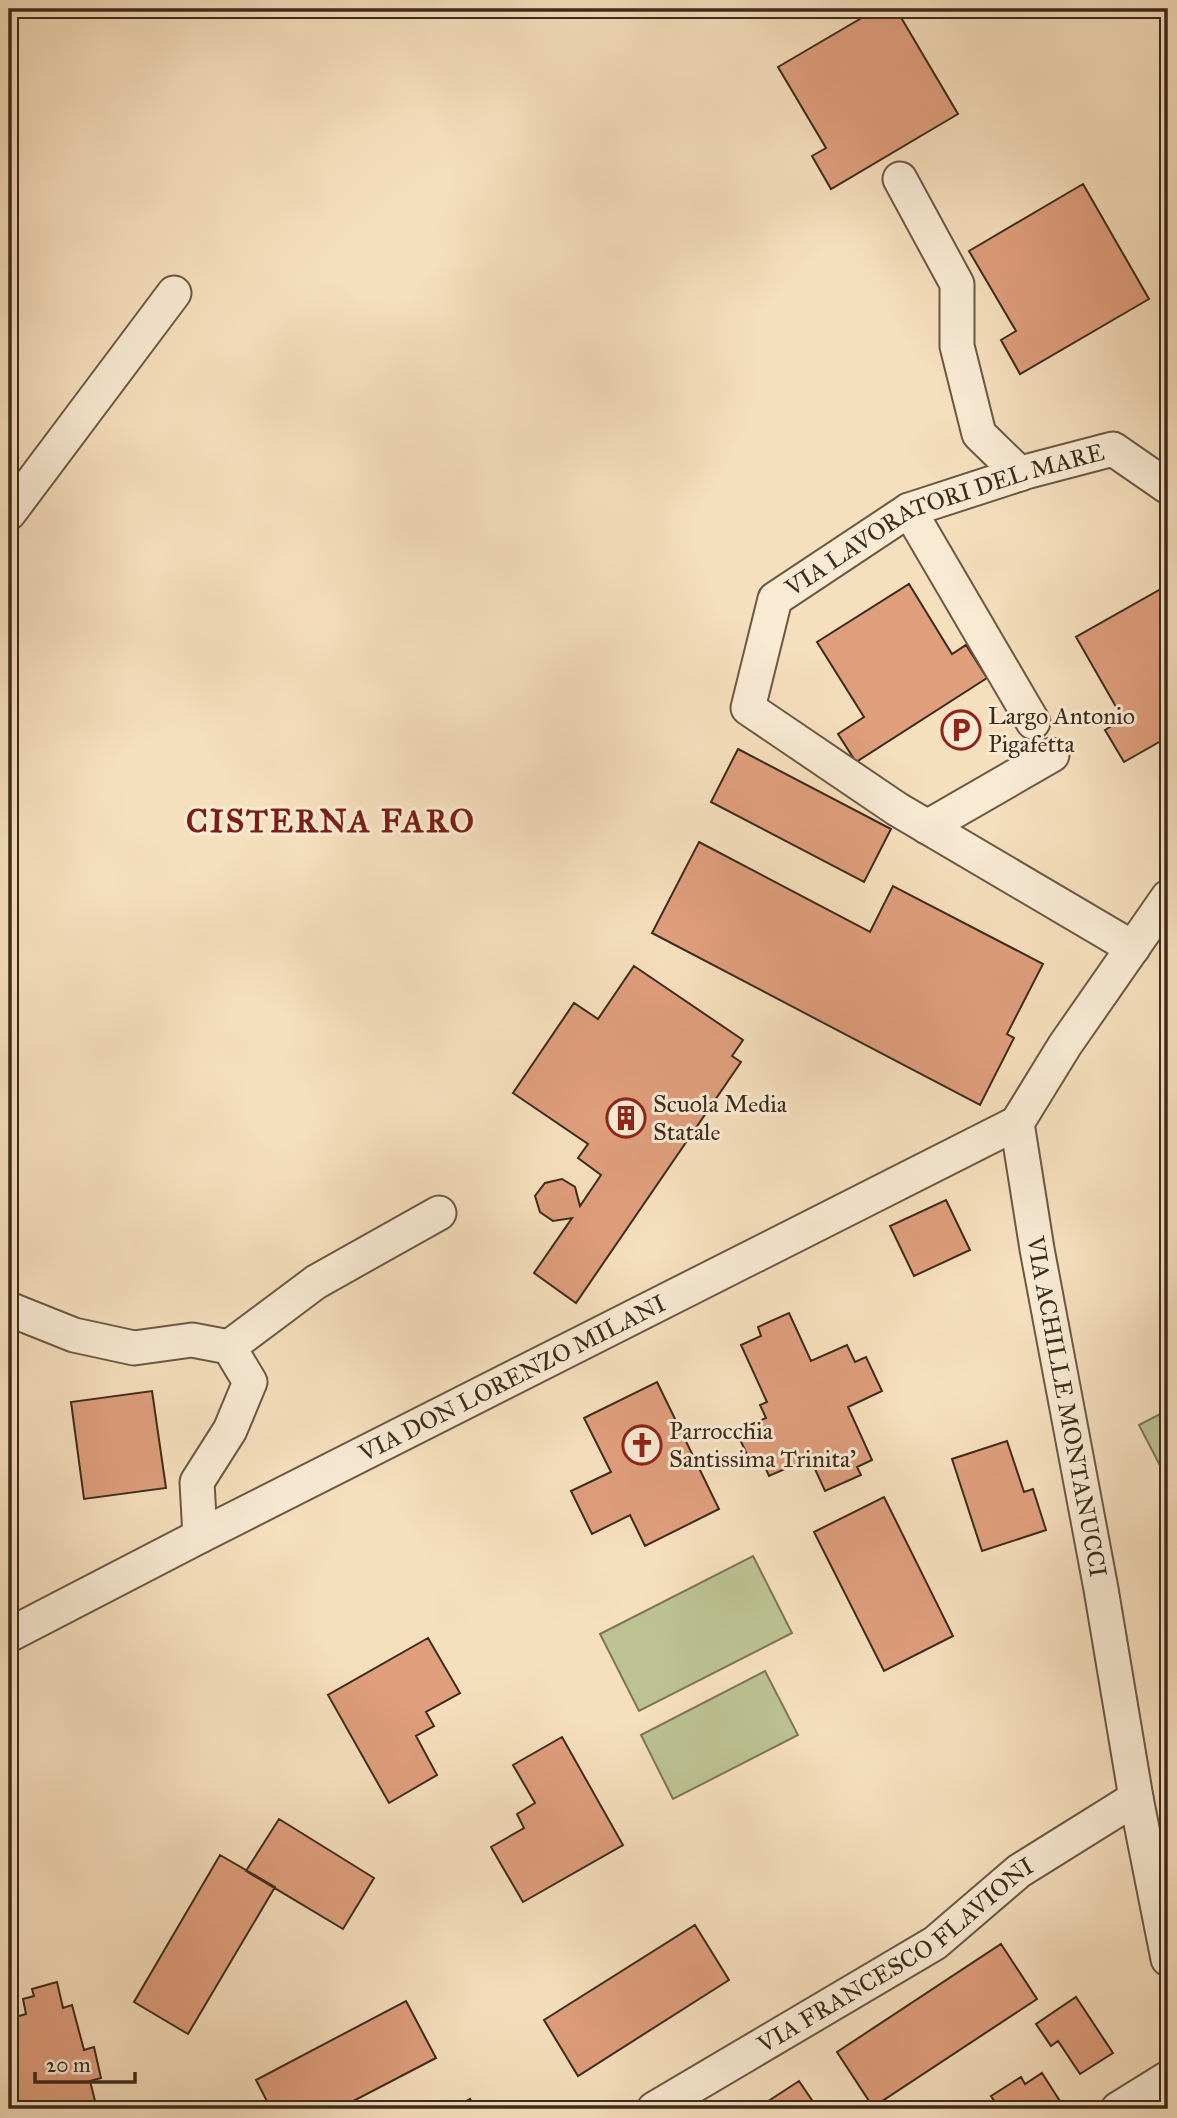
<svg xmlns="http://www.w3.org/2000/svg" width="1177" height="2118" font-family="'IM FELL Great Primer',serif">
	<style>
		.green { fill: #bcc292; stroke: #7c7656; stroke-width: 2 }
		.building { fill: #df9e7c; stroke: #3d2b1b; stroke-width: 2 }
		.lines { fill: none; stroke-linecap: round; stroke-linejoin: round }
		.street-casing { stroke: #6b5844; stroke-width: 37 }
		.street { stroke: #f9ead4; stroke-width: 33 }
		.labels { text-anchor: middle; dominant-baseline: central; stroke-width: 6; stroke-linejoin: round; paint-order: stroke }
		.street-label { font-size: 24px; fill: #3d2b1b; stroke: #f9ead4 }
		.poi-label { font-size: 24px; fill: #3d2b1b; stroke: #f9ead4; text-anchor: start }
		.district-label { font-size: 32px; font-weight: bold; letter-spacing: 2px; fill: #7a1f14; stroke: #f9ead4 }
	</style>
	<rect width="100%" height="100%" fill="#f6dfbd"/>
	<filter id="stains"><feTurbulence type="fractalNoise" baseFrequency=".00286" numOctaves="4"/><feColorMatrix values="0 0 0 0 .2 0 0 0 0 .09 0 0 0 0 .02 0 0 0 .5 -.17"/></filter>
	<radialGradient id="worn" r=".72"><stop offset=".6" stop-color="#630" stop-opacity="0"/><stop offset="1" stop-color="#630" stop-opacity=".3"/></radialGradient>
	<path class="green" d="M1168,1410V1481L1139,1425Z
		M753,1556L792,1633L639,1711L600,1634Z
		M765,1671L798,1735L673,1799L641,1735Z"/>
	<path class="building" d="M877,9H896L958,114L831,189L812,156L826,148L778,67Z
		M1083,184L1149,299L1020,374L1001,340L1016,331L969,251Z
		M909,584L952,654L966,645L987,678L856,762L838,734L864,717L817,642Z
		M1168,585V737L1124,762L1105,730L1123,719L1076,637Z
		M738,749L891,829L864,882L711,802Z
		M699,842L870,932L893,886L1043,964L1007,1034L1014,1038L980,1105L652,933Z
		M634,966L743,1040L732,1056L741,1062L576,1303L534,1273L572,1218L553,1221L540,1212L535,1196L545,1183L562,1179L575,1187L580,1206L601,1175L578,1158L588,1144L513,1093L574,1003L598,1019Z
		M946,1200L970,1250L914,1276L890,1226Z
		M789,1313L811,1361L847,1345L855,1362L866,1357L882,1391L848,1407L872,1460L857,1467L861,1475L825,1491L810,1458L769,1476L761,1458L751,1463L736,1431L766,1418L760,1405L767,1402L741,1345L761,1336L758,1327Z
		M657,1382L719,1509L645,1546L630,1515L592,1534L571,1491L611,1472L584,1418Z
		M152,1391L166,1488L84,1499L71,1402Z
		M1007,1441L1024,1492L1033,1489L1046,1530L982,1551L952,1459Z
		M884,1497L953,1636L884,1671L814,1532Z
		M428,1638L460,1693L426,1712L434,1726L416,1736L437,1775L389,1803L328,1695Z
		M562,1737L623,1845L523,1902L491,1847L524,1828L517,1814L535,1803L513,1765Z
		M279,1819L374,1878L343,1929L246,1871Z
		M220,1855L275,1887L188,2034L134,2002Z
		M695,1925L729,1980L578,2076L544,2020Z
		M1001,1944L1037,1999L873,2107L837,2052Z
		M57,1982L63,2008L72,2005L84,2050L94,2047L101,2078L90,2081L97,2109H9V2068L16,2066L9,2042L17,2040L12,2018L26,2014L23,1999L34,1996L32,1989Z
		M1076,1997L1113,2053L1080,2074L1058,2041L1051,2046L1036,2024Z
		M406,2001L436,2058L338,2109H271L256,2080Z
		M1042,2073L1065,2109H999L991,2096L1021,2077L1025,2084Z
		M799,2081L818,2109H756Z
		M470,2099L476,2109H454Z"/>
	<g class="lines">
		<g class="street-casing">
			<g id="street">
				<path d="M900,179L957,284V346L979,434L1020,474"/>
				<path d="M909,510L1033,722"/>
				<path d="M9,513L174,293"/>
				<path d="M927,827L1052,755"/>
				<path id="s1" d="M1168,897L1065,1045L1017,1123L1037,1249L1101,1589L1136,1798L1168,1959"/>
				<path id="s2" d="M1133,948L897,809L748,708L775,599L909,510L1029,471L1113,449L1168,487"/>
				<path d="M9,1309L74,1335L134,1348L192,1340L229,1347L250,1382L230,1430L197,1482L200,1536"/>
				<path d="M229,1347L316,1282L439,1213"/>
				<path id="s3" d="M9,1635L200,1536L1017,1123"/>
				<path id="s4" d="M654,2109L935,1943L1019,1871L1136,1798"/>
				<path d="M1118,2109L1168,2078"/>
			</g>
		</g>
		<use href="#street" class="street"/>
	</g>
	<defs>
		<g id="parking-ring" transform="scale(2.0125)"><circle r="9.5" fill="#f9ead4" stroke="#8f2418" stroke-width="1.5"/><path d="M-3.5-5.5H1a3.5 3.5 0 0 1 0 7H-1V5.5H-3.5ZM-1-3.4V-.6H.8a1.4 1.4 0 0 0 0-2.8Z" fill="#8f2418"/></g>
		<g id="building-ring" transform="scale(2.0125)"><circle r="9.5" fill="#f9ead4" stroke="#8f2418" stroke-width="1.5"/><path d="M-4-6H4V6H1V3H-1V6H-4ZM-2.5-4.3h1.7v1.8h-1.7ZM.8-4.3h1.7v1.8H.8ZM-2.5-1h1.7V.8h-1.7ZM.8-1h1.7V.8H.8Z" fill="#8f2418"/></g>
		<g id="church-ring" transform="scale(2.0125)"><circle r="9.5" fill="#f9ead4" stroke="#8f2418" stroke-width="1.5"/><path d="M-1.2-6h2.4v3.5h3.3v2.4h-3.3V6h-2.4V-.1h-3.3v-2.4h3.3Z" fill="#8f2418"/></g>
	</defs>
	<g fill-rule="evenodd">
		<use href="#parking-ring" x="961" y="730"/>
		<use href="#building-ring" x="626" y="1118"/>
		<use href="#church-ring" x="642" y="1445"/>
	</g>
	<g class="labels">
		<g class="street-label">
			<text stroke="none"><textPath href="#s2" startOffset="756">VIA LAVORATORI DEL MARE</textPath></text>
			<text stroke="none"><textPath href="#s3" startOffset="565">VIA DON LORENZO MILANI</textPath></text>
			<text stroke="none"><textPath href="#s1" startOffset="560">VIA ACHILLE MONTANUCCI</textPath></text>
			<text stroke="none"><textPath href="#s4" startOffset="287">VIA FRANCESCO FLAVIONI</textPath></text>
		</g>
		<g class="poi-label">
			<text x="988" y="716">Largo Antonio<tspan x="988" dy="28">Pigafetta</tspan></text>
			<text x="653" y="1104">Scuola Media<tspan x="653" dy="28">Statale</tspan></text>
			<text x="669" y="1431">Parrocchia<tspan x="669" dy="28">Santissima Trinita'</tspan></text>
		</g>
		<g class="district-label">
			<text x="331" y="821">CISTERNA FARO</text>
		</g>
	</g>
	<rect width="1177" height="2118" fill="none" stroke="#f6dfbd" stroke-width="35"/>
	<rect x="10" y="10" width="1156" height="2097" fill="none" stroke="#3d2b1b" stroke-width="3.5"/>
	<rect x="18" y="18" width="1142" height="2083" fill="none" stroke="#3d2b1b" stroke-width="2"/>
	<path d="M35 2072v10h100v-10" fill="none" stroke="#3d2b1b" stroke-width="3.5"/>
	<text x="46" y="2072" font-size="21" fill="#3d2b1b" stroke="#f9ead4" stroke-width="5" paint-order="stroke">20 m</text>
	<rect width="100%" height="100%" filter="url(#stains)"/>
	<rect width="100%" height="100%" fill="url(#worn)"/>
</svg>
